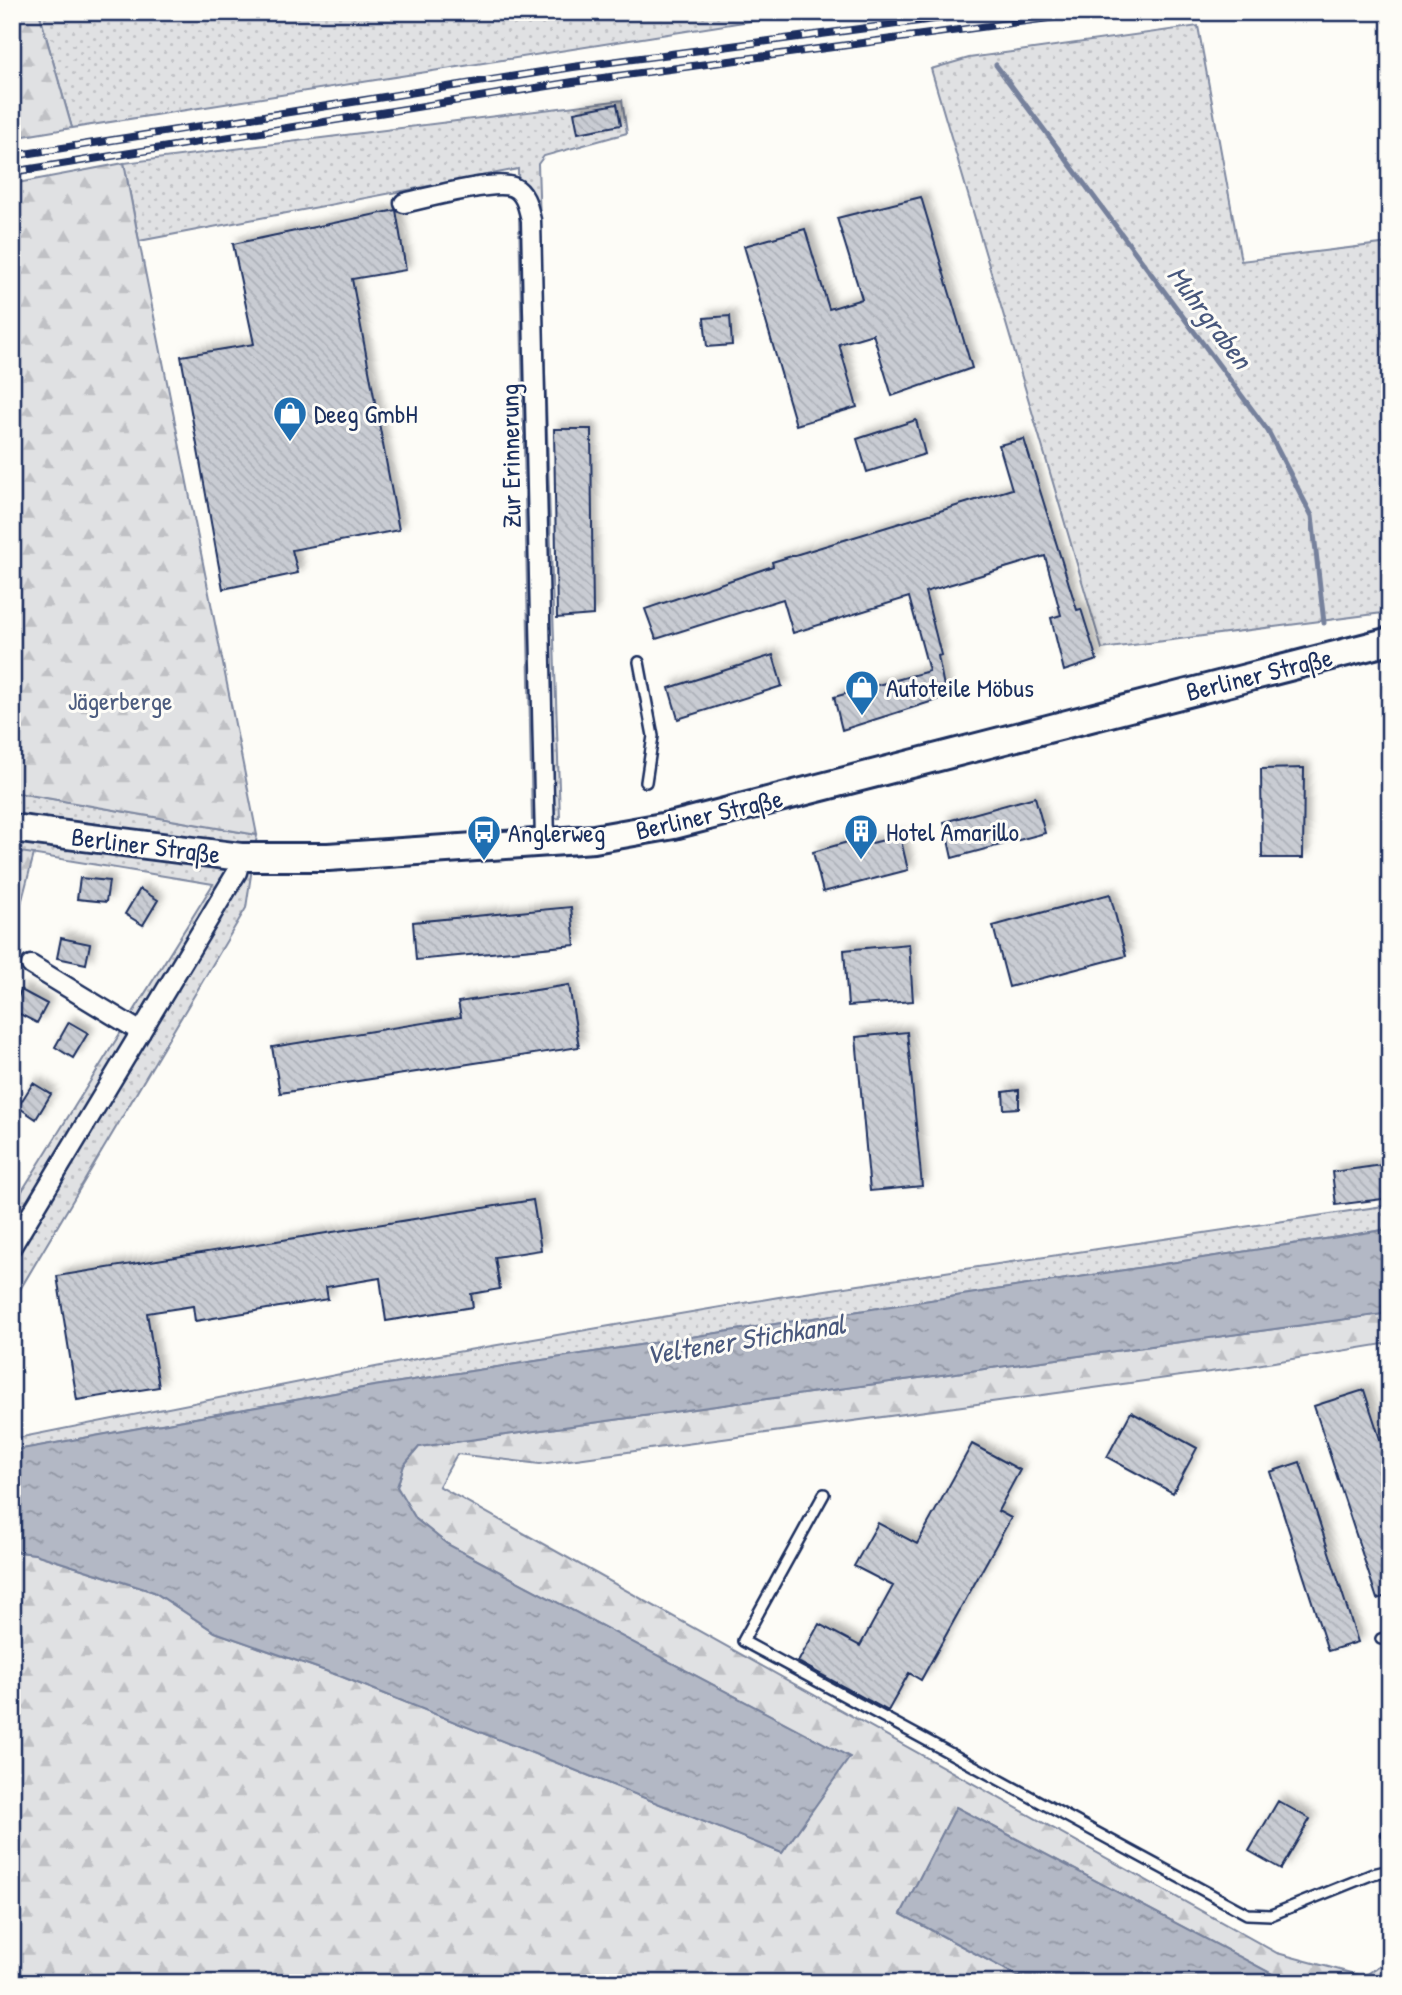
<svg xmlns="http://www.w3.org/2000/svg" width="1402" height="1995" font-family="'Patrick Hand',sans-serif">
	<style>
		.grass { fill: url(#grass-dots); stroke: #7e88a0; stroke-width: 2 }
		.forest { fill: url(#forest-firs); stroke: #7e88a0; stroke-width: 2 }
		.water { fill: url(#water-ripples); stroke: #76819c; stroke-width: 2 }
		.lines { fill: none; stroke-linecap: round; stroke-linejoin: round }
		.stream { stroke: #76819c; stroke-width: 5 }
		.building { fill: url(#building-back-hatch); stroke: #1b2f5e; stroke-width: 2; filter: url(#shadow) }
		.lane-casing { stroke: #1b2f5e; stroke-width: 14 }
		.street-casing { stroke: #1b2f5e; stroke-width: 23 }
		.secondary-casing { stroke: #1b2f5e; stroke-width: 32 }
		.lane { stroke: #fdfcf7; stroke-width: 9 }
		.street { stroke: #fdfcf7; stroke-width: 18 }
		.secondary { stroke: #fdfcf7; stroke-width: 26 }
		.rail-casing { stroke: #1b2f5e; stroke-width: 8 }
		.rail { stroke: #fdfcf7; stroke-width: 5; stroke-dasharray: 16; stroke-linecap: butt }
		.labels { text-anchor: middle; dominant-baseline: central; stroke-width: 6; stroke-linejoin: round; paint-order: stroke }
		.poi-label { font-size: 26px; fill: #1b2f5e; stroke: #fdfcf7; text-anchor: start }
		.street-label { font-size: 26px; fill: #1b2f5e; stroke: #fdfcf7 }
		.park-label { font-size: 26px; fill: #4c5c7f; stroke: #fdfcf7 }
		.water-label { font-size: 28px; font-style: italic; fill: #49587d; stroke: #fdfcf7 }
	</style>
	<defs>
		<pattern id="grass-dots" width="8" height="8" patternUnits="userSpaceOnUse" patternTransform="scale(1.75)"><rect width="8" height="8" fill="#e0e1e3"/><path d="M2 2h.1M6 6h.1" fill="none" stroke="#c0c1c5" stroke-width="1.8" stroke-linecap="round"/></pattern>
		<pattern id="forest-firs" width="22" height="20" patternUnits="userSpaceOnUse" patternTransform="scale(1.75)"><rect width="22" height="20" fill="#e0e1e3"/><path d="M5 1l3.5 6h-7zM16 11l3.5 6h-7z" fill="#c0c1c5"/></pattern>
		<pattern id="water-ripples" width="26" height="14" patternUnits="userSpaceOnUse" patternTransform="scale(1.75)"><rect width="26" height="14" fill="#b3b8c5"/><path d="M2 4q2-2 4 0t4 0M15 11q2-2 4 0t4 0" fill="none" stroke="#9196a3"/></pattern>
		<pattern id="building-back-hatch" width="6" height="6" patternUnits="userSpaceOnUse" patternTransform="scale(1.75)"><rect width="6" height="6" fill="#c9ccd3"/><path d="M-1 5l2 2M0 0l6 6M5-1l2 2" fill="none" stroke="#acb0b8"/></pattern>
		<filter id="shadow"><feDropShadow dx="5.5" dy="-5.5" stdDeviation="3.5" flood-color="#0004"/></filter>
	</defs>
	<rect width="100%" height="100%" fill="#fdfcf7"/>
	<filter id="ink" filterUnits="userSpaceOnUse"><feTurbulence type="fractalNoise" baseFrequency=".0143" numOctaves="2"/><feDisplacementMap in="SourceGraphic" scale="14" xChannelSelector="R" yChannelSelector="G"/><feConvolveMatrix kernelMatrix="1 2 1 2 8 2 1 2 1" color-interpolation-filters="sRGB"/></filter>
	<g filter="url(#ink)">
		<path class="grass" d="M39,12H807L72,128Z
			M1198,26L1241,261L1390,243V612L1102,649L931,69L969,58Z
			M622,100L627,133L544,156L538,164L560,818L532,820L518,169L139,241L124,163Z
			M12,792L257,835L246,908L12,1303V1207L213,884L12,851Z
			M1390,1205V1229L368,1387L12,1451V1439L416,1359L779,1297Z
			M1390,1958V1983H1355Z"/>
		<path class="forest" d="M12,12H39L72,128L12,138Z
			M124,163L139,241L257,835L12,792V184Z
			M12,851L34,854L12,938Z
			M1390,1313V1343L1232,1369L540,1464L457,1454L439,1486L1277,1953L1362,1976L1355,1983H1289L956,1807L901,1914L1031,1983H12V1551L35,1554L154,1592L215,1632L340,1676L782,1853L849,1757L447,1544L416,1519L397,1487L404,1465L419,1447Z"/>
		<path class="water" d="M1390,1229V1313L419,1447L404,1465L397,1487L416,1519L447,1544L850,1757L782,1853L340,1676L215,1632L154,1592L35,1554L12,1551V1451L22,1449L368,1387Z
			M956,1807L1289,1983H1031L901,1914Z"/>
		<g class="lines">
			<path class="stream" d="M996,65L1268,431L1312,516L1324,623"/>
		</g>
		<path class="building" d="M617,104L621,125L578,133L574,112Z
			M921,197L972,368L892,396L873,334L839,344L857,407L796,425L744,246L805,229L829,309L862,299L837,218Z
			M396,210L406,270L352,279L399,530L292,550L298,573L223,589L181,356L254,344L233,244Z
			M730,316L732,345L707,347L704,318Z
			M916,420L925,454L867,472L857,439Z
			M554,429H591L593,615L557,618Z
			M1024,439L1077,610L1081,609L1097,660L1064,671L1051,618L1061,615L1045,556L925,592L941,655L938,656L946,697L842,730L834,697L929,671L909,597L793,633L783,599L656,639L645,609L773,566L772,562L1012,489L999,445Z
			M773,655L782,686L678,719L669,688Z
			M1304,768L1303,858H1262L1261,769Z
			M1035,797L1045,833L952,858L944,822Z
			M900,836L908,870L823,892L813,852L858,839L860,846Z
			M80,878L109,881L106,902L77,899Z
			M140,889L158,900L143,925L125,914Z
			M1110,894L1126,956L1009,987L993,926Z
			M571,907L575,945L416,960L413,922Z
			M61,938L90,944L86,964L57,958Z
			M909,944L913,1001L848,1006L844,950Z
			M569,985L579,1047L280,1093L272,1047L461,1017L458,1002Z
			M21,990L47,1004L37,1023L12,1010Z
			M69,1022L88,1033L73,1058L55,1047Z
			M907,1032L922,1186L870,1191L856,1037Z
			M33,1083L51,1094L36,1119L18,1107Z
			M1019,1090V1108L1004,1109L1003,1092Z
			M1390,1164V1198L1336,1205L1332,1172Z
			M533,1200L541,1250L495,1257L500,1289L471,1294L473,1307L386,1321L380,1278L326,1287L328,1299L195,1321L193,1306L147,1313L159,1387L77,1400L57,1276Z
			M1364,1390L1390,1470V1595L1377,1599L1314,1406Z
			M1131,1412L1197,1448L1173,1493L1107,1457Z
			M972,1444L1020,1470L998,1511L1011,1518L921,1680L909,1673L888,1711L798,1662L819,1624L860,1646L893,1586L854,1566L878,1523L917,1544Z
			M1300,1462L1358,1642L1328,1651L1270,1472Z
			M1278,1801L1310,1819L1281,1869L1249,1851Z"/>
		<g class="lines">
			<g class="lane-casing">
				<path id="lane" d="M639,662L653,736L646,782
					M824,1494L743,1641L1247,1914L1271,1915L1373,1874L1390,1870
					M1381,1639L1390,1636"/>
			</g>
			<g class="street-casing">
				<path id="street" d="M404,203C426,198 495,179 513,187C526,193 528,208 531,220L545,841
					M31,965L141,1032
					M12,1246L237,872L241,857"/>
			</g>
			<g class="secondary-casing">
				<path id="secondary" d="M12,828L241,857H328L594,839L674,825L1390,641"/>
			</g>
			<use href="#lane" class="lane"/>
			<use href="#street" class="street"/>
			<use href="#secondary" class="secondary"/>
			<g class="rail-casing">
				<path id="rail" d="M12,156L573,67L987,12
					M12,172L573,82L1093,12
					M1384,1834L1390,1835"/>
			</g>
			<use href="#rail" class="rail"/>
		</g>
	</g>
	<defs>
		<g id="shop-pin" transform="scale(1.75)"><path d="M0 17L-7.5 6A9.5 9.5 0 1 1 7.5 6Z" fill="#1f6fb2" stroke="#fdfcf7"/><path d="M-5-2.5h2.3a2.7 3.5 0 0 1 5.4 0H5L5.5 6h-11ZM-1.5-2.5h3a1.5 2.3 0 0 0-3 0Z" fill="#fff"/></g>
		<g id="building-pin" transform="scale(1.75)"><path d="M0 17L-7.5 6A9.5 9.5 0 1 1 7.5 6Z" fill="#1f6fb2" stroke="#fdfcf7"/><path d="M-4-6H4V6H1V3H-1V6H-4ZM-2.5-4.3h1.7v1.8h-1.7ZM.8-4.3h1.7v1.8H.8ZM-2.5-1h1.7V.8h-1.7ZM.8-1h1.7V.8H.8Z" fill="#fff"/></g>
		<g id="bus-pin" transform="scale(1.75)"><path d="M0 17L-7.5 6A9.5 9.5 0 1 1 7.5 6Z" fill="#1f6fb2" stroke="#fdfcf7"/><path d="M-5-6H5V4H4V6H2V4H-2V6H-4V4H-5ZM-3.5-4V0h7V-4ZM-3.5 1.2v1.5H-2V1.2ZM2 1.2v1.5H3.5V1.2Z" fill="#fff"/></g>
	</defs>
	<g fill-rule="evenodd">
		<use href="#shop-pin" x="290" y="413"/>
		<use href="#shop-pin" x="862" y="687"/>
		<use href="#building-pin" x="861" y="831"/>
		<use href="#bus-pin" x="484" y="832"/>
	</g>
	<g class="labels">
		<g class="poi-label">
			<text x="314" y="413">Deeg GmbH</text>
			<text x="886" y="687">Autoteile Möbus</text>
			<text x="886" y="831">Hotel Amarillo</text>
			<text x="508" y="832">Anglerweg</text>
		</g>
		<g class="street-label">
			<text transform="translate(510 456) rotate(-91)">Zur Erinnerung</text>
			<text transform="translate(1259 674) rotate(-14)">Berliner Straße</text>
			<text transform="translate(709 814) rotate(-13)">Berliner Straße</text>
			<text transform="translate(146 845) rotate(7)">Berliner Straße</text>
		</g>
		<g class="park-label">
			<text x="120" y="700">Jägerberge</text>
		</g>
		<g class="water-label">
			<text transform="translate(1210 317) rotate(53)">Muhrgraben</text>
			<text transform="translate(745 1339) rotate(-9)">Veltener Stichkanal</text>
		</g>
	</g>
	<rect width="1402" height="1995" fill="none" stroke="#fdfcf7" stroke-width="42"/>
	<rect x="21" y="21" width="1360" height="1953" fill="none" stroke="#1b2f5e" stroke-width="2.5" filter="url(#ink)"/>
</svg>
